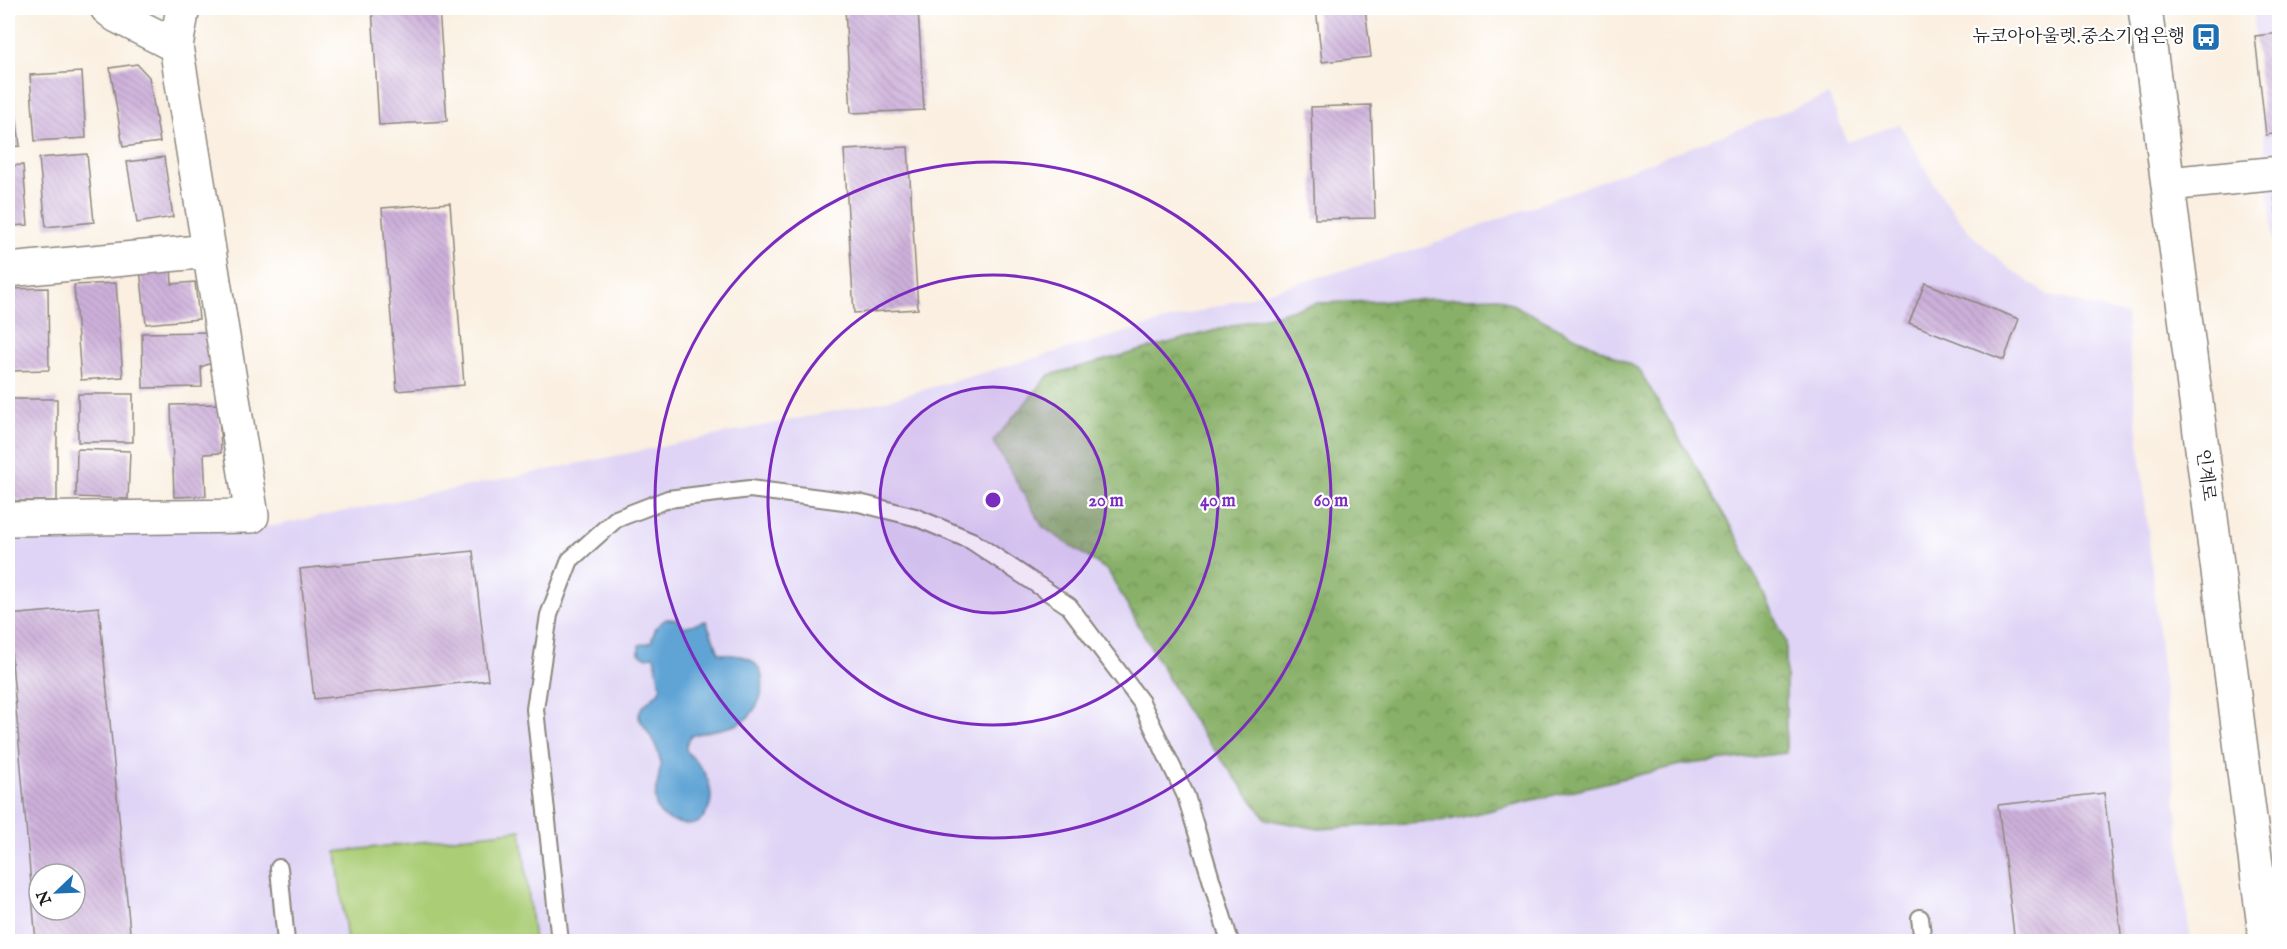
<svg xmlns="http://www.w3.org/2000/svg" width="2287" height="949" font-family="'IM FELL English','Noto Serif KR',serif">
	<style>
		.built { fill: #dfd4f5; fill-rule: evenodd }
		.green { fill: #abcd76; stroke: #647449; stroke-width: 1.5 }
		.forest { fill: url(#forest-crowns); stroke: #526642; stroke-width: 1.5 }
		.water { fill: #61a4d5; stroke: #3e6078; stroke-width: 1.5 }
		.building { fill: url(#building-back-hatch); fill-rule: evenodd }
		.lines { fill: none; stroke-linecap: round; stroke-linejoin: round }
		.service-casing { stroke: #8b867e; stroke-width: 20 }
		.minor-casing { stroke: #8b867e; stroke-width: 36 }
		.tertiary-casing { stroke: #8b867e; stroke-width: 36 }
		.service { stroke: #fff; stroke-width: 16 }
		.minor { stroke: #fff; stroke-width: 33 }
		.tertiary { stroke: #fff; stroke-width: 33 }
		.ring { fill: none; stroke: #7b2cbf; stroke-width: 3 }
		.labels { text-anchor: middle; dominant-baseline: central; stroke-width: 4.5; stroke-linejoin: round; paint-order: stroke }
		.poi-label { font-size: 18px; fill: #1c1c1c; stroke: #fff; text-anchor: end }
		.street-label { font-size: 18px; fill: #1c1c1c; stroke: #fff }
		.centre { fill: #7b2cbf; stroke: #fff; stroke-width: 3 }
		.ring-label { font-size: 18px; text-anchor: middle; font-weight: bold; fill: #7b2cbf; stroke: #fff; stroke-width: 4.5; stroke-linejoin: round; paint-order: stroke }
	</style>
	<defs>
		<pattern id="forest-crowns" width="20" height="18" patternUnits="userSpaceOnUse" patternTransform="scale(1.5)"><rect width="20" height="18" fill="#88b067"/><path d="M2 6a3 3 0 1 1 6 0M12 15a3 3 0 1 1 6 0" fill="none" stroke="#6e8e54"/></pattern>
		<pattern id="building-back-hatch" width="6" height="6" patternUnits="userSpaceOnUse" patternTransform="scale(1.5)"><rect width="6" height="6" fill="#cdb0da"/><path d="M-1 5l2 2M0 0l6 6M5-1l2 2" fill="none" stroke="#af97ba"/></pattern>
	</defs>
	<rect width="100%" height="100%" fill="#fff"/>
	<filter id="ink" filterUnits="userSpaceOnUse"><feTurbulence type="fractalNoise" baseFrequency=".0167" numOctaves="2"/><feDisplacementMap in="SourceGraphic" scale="12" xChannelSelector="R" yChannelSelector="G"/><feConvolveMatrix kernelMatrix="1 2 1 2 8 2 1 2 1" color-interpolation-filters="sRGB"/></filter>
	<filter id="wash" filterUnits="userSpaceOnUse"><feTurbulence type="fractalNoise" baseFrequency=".008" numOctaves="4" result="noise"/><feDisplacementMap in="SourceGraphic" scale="24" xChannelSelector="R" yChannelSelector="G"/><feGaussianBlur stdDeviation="1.35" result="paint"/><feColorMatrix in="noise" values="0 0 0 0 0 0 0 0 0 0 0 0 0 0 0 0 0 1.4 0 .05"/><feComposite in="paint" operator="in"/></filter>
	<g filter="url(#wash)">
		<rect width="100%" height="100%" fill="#faefe0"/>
		<path class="built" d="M2253,8H2279V306Z
			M1829,95L1847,142L1900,124L1942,197L1971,234L2010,269L2048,295L2126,315L2190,941H8V534L273,526L884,401L1425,247ZM39,874H75V910H39Z"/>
		<path class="green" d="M521,830L534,941H347L336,852Z"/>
		<path class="forest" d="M1498,297L1639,369L1738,539L1786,642V753L1680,765L1449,820L1319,829L1266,819L1190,717L1108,571L1043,527L993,441L1049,375L1317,303Z"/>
		<path class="water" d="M666,619H675L684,627L706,621L719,653C727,655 739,655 747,658C775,671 761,712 740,723C727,730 705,730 691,736C689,739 686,745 686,748C686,754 691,755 694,759C705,771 714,788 710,804C708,811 703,820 697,823C691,826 681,824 675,822C639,811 664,780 660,759C656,742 648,732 639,718C638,705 654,699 661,689L654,656L645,657L639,653V645L651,642L656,627Z"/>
		<g id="blocks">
			<path class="building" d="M372,8H439L447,121L379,125Z
				M845,8H918L924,110L851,113Z
				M1316,8H1365L1371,57L1322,62Z
				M2280,33V133L2266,135L2255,36Z
				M137,64L149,77L160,142L123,147L110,68Z
				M82,72L86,138L35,141L30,75Z
				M8,91H13L20,146L8,147Z
				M1371,105L1375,218L1315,219L1311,107Z
				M908,147L918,309L854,313L844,150Z
				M87,154L94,222L46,227L39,158Z
				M164,157L173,217L137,223L127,162Z
				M23,165L28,225L8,226V166Z
				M2280,185V230H2278L2274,186Z
				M450,203L464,385L397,391L382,208Z
				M171,266L172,284L195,282L199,319L146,324L140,269Z
				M116,283L123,377L81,380L74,285Z
				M1925,283L2019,319L2004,360L1909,323Z
				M48,288L49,370L8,371V289Z
				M211,332V363L201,367L202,387L143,388L142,333Z
				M78,394H133V442H78Z
				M9,399H57V501H8Z
				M219,404L221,453L204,454L206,496L174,497L171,405Z
				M77,449L130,451L128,499L76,497Z
				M473,551L488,680L314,699L300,569Z
				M99,607L131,942H36L8,615ZM39,874H75V910H39Z
				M2104,793L2122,942H2015L1998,805Z"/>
		</g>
	</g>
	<g filter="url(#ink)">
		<use href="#blocks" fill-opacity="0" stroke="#8b867e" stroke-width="1.5"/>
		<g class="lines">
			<g class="service-casing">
				<path id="service" d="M279,868L286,942
					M1920,918L1923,942
					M560,942L535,709L549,615L570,560L616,519L668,499L750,489L859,503L915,517L972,541L1069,606L1141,702L1186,796L1230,942"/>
			</g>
			<g class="minor-casing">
				<path id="minor" d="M107,8L117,16L176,46
					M2168,184L2280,173
					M8,270L209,251
					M8,519L252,516L176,46L183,8"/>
			</g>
			<g class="tertiary-casing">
				<path id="tertiary" d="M2145,8L2266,942"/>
			</g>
			<use href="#service" class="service"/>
			<use href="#minor" class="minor"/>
			<use href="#tertiary" class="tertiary"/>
		</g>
	</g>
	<circle cx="993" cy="500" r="113" fill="#7b2cbf" fill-opacity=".12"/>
	<g class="ring">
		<circle cx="993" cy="500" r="113"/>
		<circle cx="993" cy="500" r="225"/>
		<circle cx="993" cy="500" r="338"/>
	</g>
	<defs>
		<g id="bus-square" transform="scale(1.5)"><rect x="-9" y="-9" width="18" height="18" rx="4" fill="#1f6fb2" stroke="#fff"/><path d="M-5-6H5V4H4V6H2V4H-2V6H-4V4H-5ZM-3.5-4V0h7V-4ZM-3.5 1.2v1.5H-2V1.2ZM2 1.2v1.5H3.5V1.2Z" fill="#fff"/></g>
	</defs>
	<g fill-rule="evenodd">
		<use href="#bus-square" x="2206" y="37"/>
	</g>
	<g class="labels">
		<g class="poi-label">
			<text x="2185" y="37">뉴코아아울렛.중소기업은행</text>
		</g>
		<g class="street-label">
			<text transform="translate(2205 475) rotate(83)">인계로</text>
		</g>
	</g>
	<circle cx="993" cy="500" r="9" class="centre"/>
	<g class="ring-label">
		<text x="1106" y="506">20 m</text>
		<text x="1218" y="506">40 m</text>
		<text x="1331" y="506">60 m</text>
	</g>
	<rect width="2287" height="949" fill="none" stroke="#fff" stroke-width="30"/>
	<g transform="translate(57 892) rotate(247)"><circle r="28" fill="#ffffff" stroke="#a4a4a4" stroke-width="1.5"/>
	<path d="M0-4.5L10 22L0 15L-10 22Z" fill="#1f6fb2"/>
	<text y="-9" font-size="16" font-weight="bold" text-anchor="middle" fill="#1c1c1c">N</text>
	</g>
</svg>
